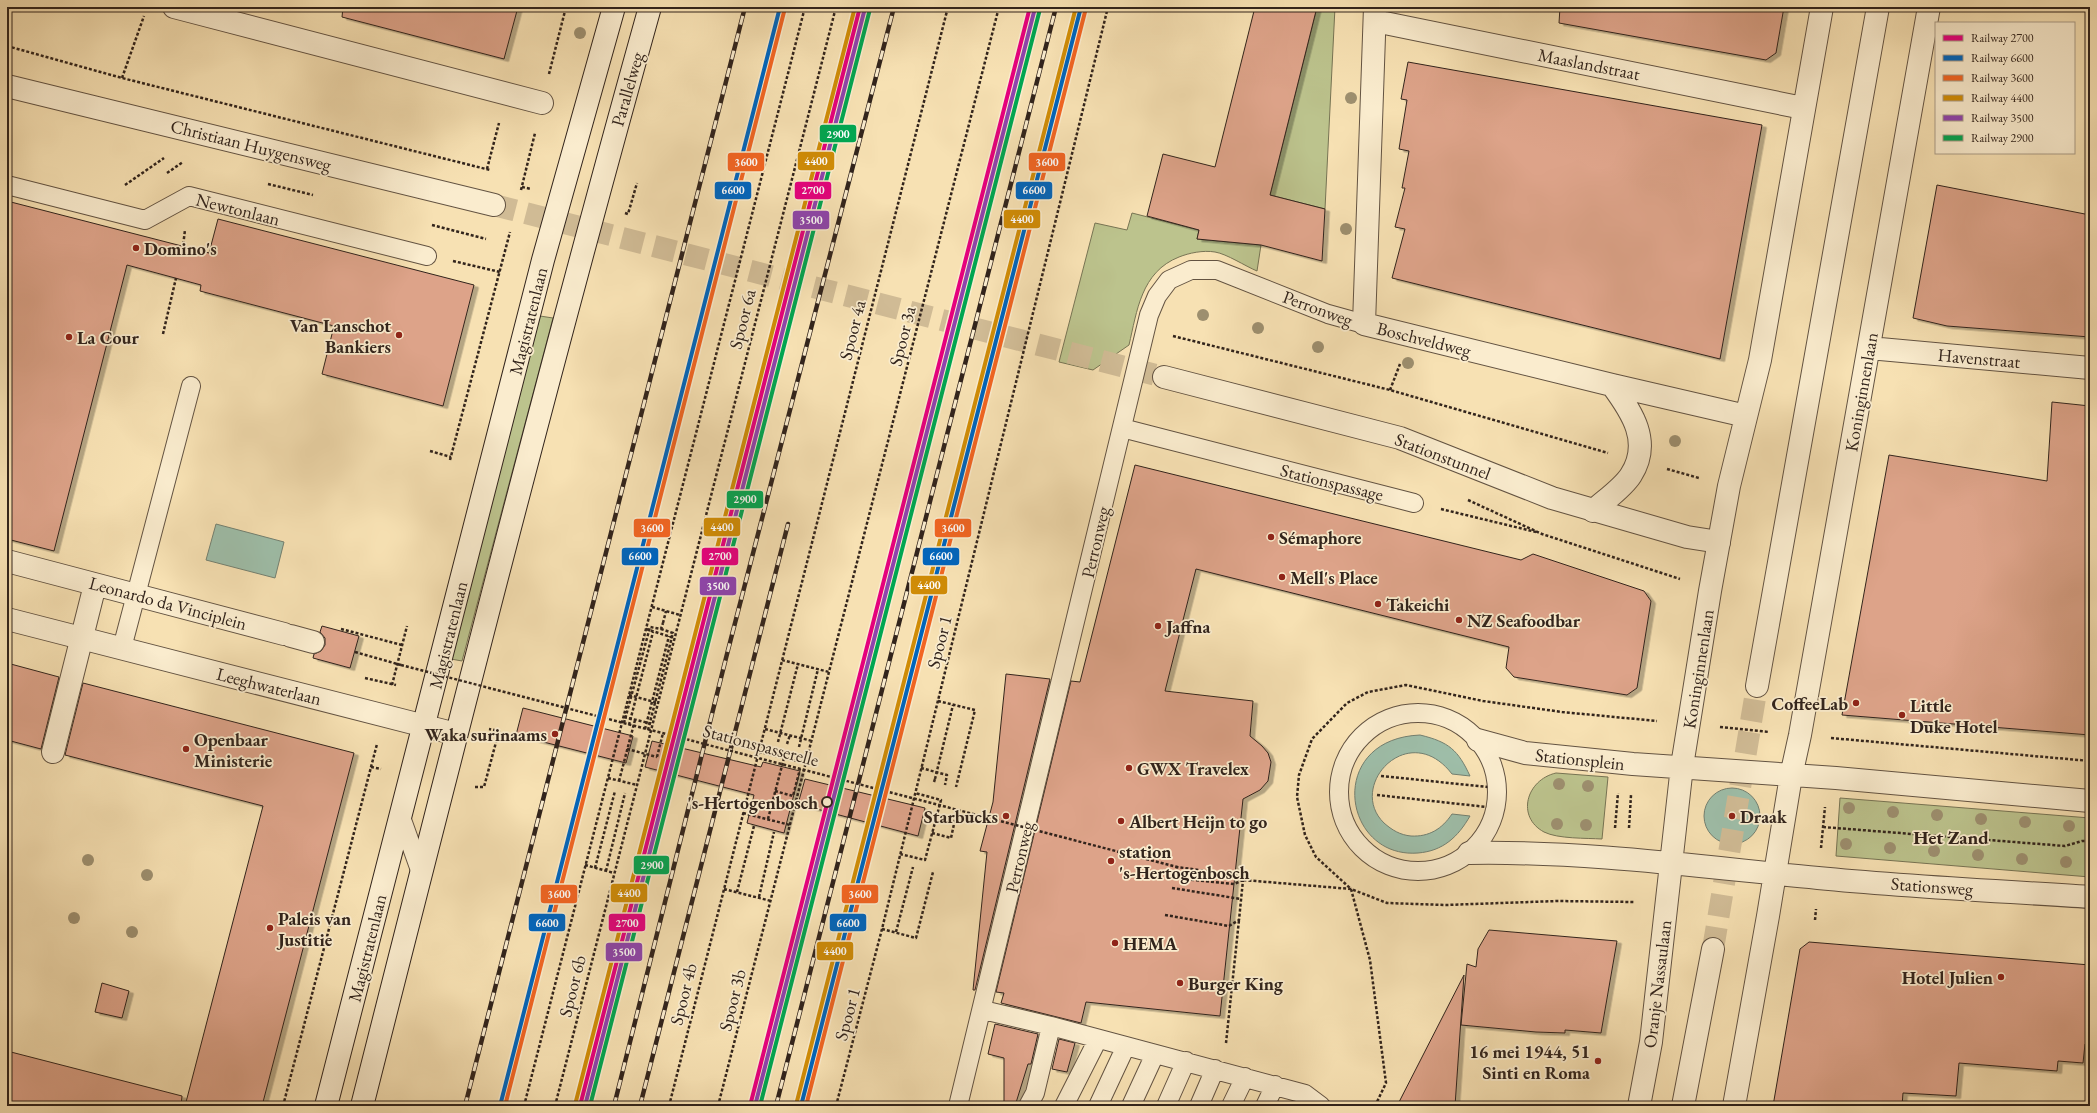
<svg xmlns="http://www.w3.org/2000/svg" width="2097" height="1113" font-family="'EB Garamond',serif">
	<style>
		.green { fill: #bcc38d; stroke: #777454 }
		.water { fill: #9ebea9; stroke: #738071 }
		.building { fill: #dda389; stroke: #32241c; filter: url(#shadow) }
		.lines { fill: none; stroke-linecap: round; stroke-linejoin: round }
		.tertiary-tunnel { stroke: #d0bb95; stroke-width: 22; stroke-dasharray: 22 11; stroke-linecap: butt }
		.service-casing { stroke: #635342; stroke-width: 20 }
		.pedestrian-casing { stroke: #635342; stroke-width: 24 }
		.minor-casing { stroke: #635342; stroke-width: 24 }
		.tertiary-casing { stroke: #635342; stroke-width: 24 }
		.secondary-casing { stroke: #32241c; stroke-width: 24 }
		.path { stroke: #32241c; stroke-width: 2.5; stroke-dasharray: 3 2; stroke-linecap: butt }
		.service { stroke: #faecce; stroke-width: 18 }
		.pedestrian { stroke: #faecce; stroke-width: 22 }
		.minor { stroke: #faecce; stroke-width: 22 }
		.tertiary { stroke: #faecce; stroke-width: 22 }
		.secondary { stroke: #faecce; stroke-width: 22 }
		.rail-casing { stroke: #32241c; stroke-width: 4.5 }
		.rail { stroke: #faecce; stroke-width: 3; stroke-dasharray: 9; stroke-linecap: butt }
		.path-bridge { stroke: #32241c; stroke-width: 2.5; stroke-dasharray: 3 2; stroke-linecap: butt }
		.rail-1-casing { stroke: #faecce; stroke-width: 7 }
		.rail-2-casing { stroke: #faecce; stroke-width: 7 }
		.rail-3-casing { stroke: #faecce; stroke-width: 7 }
		.rail-4-casing { stroke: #faecce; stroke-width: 7 }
		.rail-5-casing { stroke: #faecce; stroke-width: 7 }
		.rail-6-casing { stroke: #faecce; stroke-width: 7 }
		.rail-1 { stroke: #e5007d; stroke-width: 4 }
		.rail-2 { stroke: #0065bd; stroke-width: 4 }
		.rail-3 { stroke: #f26522; stroke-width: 4 }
		.rail-4 { stroke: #d08c06; stroke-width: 4 }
		.rail-5 { stroke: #8e44ad; stroke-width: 4 }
		.rail-6 { stroke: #00a651; stroke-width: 4 }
		.tree { fill: #9d8f6f }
		.poi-dot { fill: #8f2418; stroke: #faecce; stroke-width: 1.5 }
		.stop-dot { fill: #faecce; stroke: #32241c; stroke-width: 2 }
		.labels { text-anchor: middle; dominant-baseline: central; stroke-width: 3.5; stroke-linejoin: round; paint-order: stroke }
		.street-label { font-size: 18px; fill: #32241c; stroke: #faecce }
		.poi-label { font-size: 18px; font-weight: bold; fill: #32241c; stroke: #faecce; text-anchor: start }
		.stop-label { font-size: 18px; font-weight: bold; fill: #32241c; stroke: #faecce; text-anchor: end }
		.neighbourhood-label { font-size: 19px; font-weight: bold; fill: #32241c; stroke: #faecce }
		.line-badge { stroke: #faecce; stroke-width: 1.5 }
		.badge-label { font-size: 11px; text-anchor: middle; font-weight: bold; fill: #fff }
	</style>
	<defs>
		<filter id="shadow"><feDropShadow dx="4.5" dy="2.5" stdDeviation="0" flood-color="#0004"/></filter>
	</defs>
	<rect width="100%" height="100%" fill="#f7e1b3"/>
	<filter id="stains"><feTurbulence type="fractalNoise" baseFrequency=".005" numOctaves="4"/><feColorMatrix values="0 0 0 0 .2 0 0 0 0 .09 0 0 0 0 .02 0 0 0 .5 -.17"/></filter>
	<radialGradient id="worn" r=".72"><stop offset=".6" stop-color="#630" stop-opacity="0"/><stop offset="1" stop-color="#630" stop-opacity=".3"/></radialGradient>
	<path class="green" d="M1317,7H1335L1325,209L1270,195Z
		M1132,213L1199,230L1197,239L1261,245L1257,271C1245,266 1227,254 1215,252C1203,250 1189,253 1179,257C1141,272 1137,311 1129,345L1093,370L1059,362L1095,223L1127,230Z
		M540,316L553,318L462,661L451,659Z
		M1556,773L1608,777L1602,839C1586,838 1558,839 1544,832C1516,817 1526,780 1556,773Z
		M1840,798L2090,818V877L1836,856Z"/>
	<path class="water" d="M216,524L284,542L275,578L206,560Z
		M1420,735C1449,742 1458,750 1470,776L1452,774C1409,718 1346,786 1384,823C1392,830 1400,835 1411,836C1429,837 1442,829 1452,814L1470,816C1458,837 1443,851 1418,853C1342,859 1325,739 1420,735Z
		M1704 816a28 28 0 1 1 56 0a28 28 0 1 1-56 0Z"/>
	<path class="building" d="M343,7H518L504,59L342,17Z
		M1255,7H1317L1270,195L1325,209L1322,261L1261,245L1197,239L1199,230L1147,216L1163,154L1215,167Z
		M1560,7H1784L1776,53L1766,60L1559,23Z
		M1408,62L1762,125L1720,359L1392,278L1405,229L1395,227L1405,188H1402L1409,151L1399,149L1407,100L1401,99Z
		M1937,185L2090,215V337L1947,326L1913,318Z
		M7,201L209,253L218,219L474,285L443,406L322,374L334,326L200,291L201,285L127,265L54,551L7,539Z
		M2052,402L2090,406V735L1842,715L1889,455L2047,481Z
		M1135,465L1521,560L1533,554L1644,591L1651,601L1637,688L1627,695L1514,677L1506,668L1509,647L1196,569L1165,691L1253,701L1250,736L1262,746L1268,753L1271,762L1268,781L1260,790L1243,799L1220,1016L1086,1002L1081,1023L1001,1003L1004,993L996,992L1071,681L1080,682Z
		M322,626L359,636L350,668L313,658L314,654L321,651L325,645V638L320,632Z
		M7,663L59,677L41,749L7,740Z
		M1006,674L1050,679L975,990H973L987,852L980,851L993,802Z
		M83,683L354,753L262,1106H185L263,806L65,755Z
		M523,708L633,736L626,763L516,735Z
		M652,741L761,767L763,762L800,771L784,833L747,823L754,795L645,767Z
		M805,779L925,808L918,836L798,804Z
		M1489,930L1617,941L1601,1033L1565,1030V1033L1536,1032L1461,1025L1467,964L1476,967L1478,949Z
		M1809,942L2090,965V1044H2085L2083,1063L2058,1061L2057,1071L1959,1063L1956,1096L1903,1093L1902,1106H1773L1800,949Z
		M1464,975L1455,1106H1397Z
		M102,983L129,991L122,1018L95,1012Z
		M995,1024L1038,1034L1031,1064H1028L1015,1106H1004V1058L988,1054Z
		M1059,1039L1075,1043L1067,1072L1052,1069Z
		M7,1051L182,1096L181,1106H7Z"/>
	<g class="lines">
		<path class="tertiary-tunnel" d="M494,205L1164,377
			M1713,949L1757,686"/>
		<g class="service-casing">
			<path id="service" d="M7,185L145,220L189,196L427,256
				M1122,428L1414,503
				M122,648L191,386
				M1339 792a79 79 0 1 1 158 0a79 79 0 1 1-158 0Z
				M401,817L421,873
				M983,1010L1051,1026L1305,1094L1321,1106
				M958,1106L1149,315L1157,296L1169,280L1191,270H1217L1328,314L1364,324
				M1028,1106L1035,1093L1051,1026
				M1064,1106L1098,1039
				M1098,1106L1126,1046
				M1131,1106L1155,1054
				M1166,1106L1186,1061
				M1199,1106L1215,1069
				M1231,1106L1245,1077
				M1265,1106L1275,1085"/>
		</g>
		<g class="pedestrian-casing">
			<path id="pedestrian" d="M7,561L284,634
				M291,636L313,642
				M53,752L95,585"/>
		</g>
		<g class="minor-casing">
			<path id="minor" d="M174,7L542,103
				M1375,7L1364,324L1612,385L1746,416
				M1375,21L1803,108
				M1869,348L2090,368
				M1593,511C1605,500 1623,488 1631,475C1652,442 1632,412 1612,385
				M7,619L456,734
				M1478,740L1525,753L1633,764L1836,778L2090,801
				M1469,853C1586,851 1702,867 1818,878C1909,887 2000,891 2090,897
				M1639,1106L1651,1042L1682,766L1710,591L1729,486L1760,360L1822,7
				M1734,1106L1768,916L1791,776L1800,735L1929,7"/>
		</g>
		<g class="tertiary-casing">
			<path id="tertiary" d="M7,86L494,205
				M1164,377L1400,438L1552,498L1687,537L1719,542
				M1757,686L1878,7
				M1683,1106L1713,949"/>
		</g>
		<g class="secondary-casing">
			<path id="secondary" d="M326,1106L543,260L614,7
				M362,1106C455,739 548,372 650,7"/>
		</g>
		<path class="path" d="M7,46L122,78L490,170
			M549,74L566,7
			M122,78L144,16
			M487,169L499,123
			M167,173L183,162
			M268,184L313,195
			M125,185L164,158
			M522,187L531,189
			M521,190L535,133
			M625,213L628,214L637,183
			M432,225L486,239
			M182,254L185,230
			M453,261L500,272
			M163,334L176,278
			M1173,336L1390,390L1608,453
			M1390,390L1400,364
			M430,451L451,457
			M450,460L510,232
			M1667,469L1699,478
			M1468,500L1542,534L1680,579
			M1441,509L1536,532
			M652,607L680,615
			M663,623L666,611
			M341,629L402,645
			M646,629L674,638
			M355,652L401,665
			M782,660L829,672
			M392,685L407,626
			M629,695L658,703
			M938,701L975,710L956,787
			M624,717L653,724
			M1720,727L1769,732
			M765,729L812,741
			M1831,738L2090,761
			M787,744L790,735
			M759,752L806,763
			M657,757L663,733
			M371,767L381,769
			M921,768L947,775L945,785
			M1381,776L1498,788
			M608,778L637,785
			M619,781L635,720
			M934,782L935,779
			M475,787H484L499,731L489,729
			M775,791L793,796L800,769
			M1377,795L1496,808
			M743,813L790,825
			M768,819L784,758
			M1823,827L2065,846L2082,841H2090
			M1615,828L1618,793
			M1629,828L1631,795
			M932,833L951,838L957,810
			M1821,848L1825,807
			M900,854L925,860L941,800L915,793
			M585,865L614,873
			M595,868L615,791
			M606,871L625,793
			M1243,880L1234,884L1174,878L1177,867L1235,875L1243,880L1351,889L1387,903L1446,905L1557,901L1634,902
			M1172,888L1241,899
			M724,889L771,901
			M737,892L754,826
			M759,897L774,832
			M1165,915L1229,926L1239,920L1243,880
			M1815,920L1816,909
			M882,929L916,938L933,872
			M896,932L913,867
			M1226,1043L1239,920
			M283,1106L377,744
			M524,1106L805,7
			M555,1106L836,7
			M669,1106L948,7
			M718,1106L999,7
			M836,1106L882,929L1108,7
			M1375,1106L1386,1083L1370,960L1351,889L1316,857L1305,835L1297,797L1299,775L1312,739L1347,703L1368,692L1406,685L1483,701L1562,712L1657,721"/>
		<use href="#service" class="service"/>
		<use href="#pedestrian" class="pedestrian"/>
		<use href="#minor" class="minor"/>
		<use href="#tertiary" class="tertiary"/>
		<use href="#secondary" class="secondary"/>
		<g class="rail-casing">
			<path id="rail" d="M465,1106L745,7
				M614,1106L726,658L894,7
				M640,1106L788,524
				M776,1106L1056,7"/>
		</g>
		<use href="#rail" class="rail"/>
		<path class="path-bridge" d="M401,665L1177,867
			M365,678L396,685
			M624,723L650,627L661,629L663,623
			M629,725L653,632
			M645,729L669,636
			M648,730L673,633L661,629
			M778,742L798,664
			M799,747L818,669
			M627,749L657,757
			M935,779L953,705"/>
		<g class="rail-1-casing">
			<path id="rail-1" d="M580,1106L860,7
				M750,1106L1030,7"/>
		</g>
		<g class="rail-2-casing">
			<path id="rail-2" d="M500,1106L780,7
				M801,1106L1081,7"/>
		</g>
		<g class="rail-3-casing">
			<path id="rail-3" d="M505,1106L785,8
				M806,1106L1086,8"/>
		</g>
		<g class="rail-4-casing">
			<path id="rail-4" d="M575,1105L855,7
				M796,1105L1076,7"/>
		</g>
		<g class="rail-5-casing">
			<path id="rail-5" d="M585,1106L865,8
				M755,1106L1035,8"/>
		</g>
		<g class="rail-6-casing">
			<path id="rail-6" d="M590,1106L870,9
				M760,1106L1040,9"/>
		</g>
		<use href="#rail-1" class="rail-1"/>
		<use href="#rail-2" class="rail-2"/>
		<use href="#rail-3" class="rail-3"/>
		<use href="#rail-4" class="rail-4"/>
		<use href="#rail-5" class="rail-5"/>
		<use href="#rail-6" class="rail-6"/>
	</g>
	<g class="tree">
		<circle cx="580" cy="33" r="6"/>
		<circle cx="1351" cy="98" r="6"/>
		<circle cx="1346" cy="229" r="6"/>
		<circle cx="1203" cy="315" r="6"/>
		<circle cx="1258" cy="328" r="6"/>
		<circle cx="1318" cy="347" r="6"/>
		<circle cx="1408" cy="363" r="6"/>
		<circle cx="1675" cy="441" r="6"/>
		<circle cx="1559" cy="784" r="6"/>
		<circle cx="1588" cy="786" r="6"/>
		<circle cx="1849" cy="808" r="6"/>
		<circle cx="1893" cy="812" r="6"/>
		<circle cx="1937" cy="815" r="6"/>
		<circle cx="1981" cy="819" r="6"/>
		<circle cx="2025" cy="822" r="6"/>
		<circle cx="1557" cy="824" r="6"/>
		<circle cx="1586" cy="825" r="6"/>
		<circle cx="2069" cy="826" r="6"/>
		<circle cx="1846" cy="844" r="6"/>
		<circle cx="1890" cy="848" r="6"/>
		<circle cx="1934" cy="851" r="6"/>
		<circle cx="1978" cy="855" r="6"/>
		<circle cx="2022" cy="859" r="6"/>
		<circle cx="88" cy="860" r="6"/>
		<circle cx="2066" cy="862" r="6"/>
		<circle cx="147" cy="875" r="6"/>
		<circle cx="74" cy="918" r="6"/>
		<circle cx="132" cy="932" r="6"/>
	</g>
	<g class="poi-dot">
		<circle cx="136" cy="248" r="4"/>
		<circle cx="399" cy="335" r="4"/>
		<circle cx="69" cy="337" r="4"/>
		<circle cx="1271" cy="537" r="4"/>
		<circle cx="1282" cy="577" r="4"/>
		<circle cx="1378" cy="604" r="4"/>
		<circle cx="1459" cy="620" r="4"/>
		<circle cx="1158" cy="626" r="4"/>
		<circle cx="1856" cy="703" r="4"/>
		<circle cx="1902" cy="715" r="4"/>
		<circle cx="555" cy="734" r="4"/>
		<circle cx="186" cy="749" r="4"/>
		<circle cx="1129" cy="768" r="4"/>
		<circle cx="1006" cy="816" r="4"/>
		<circle cx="1732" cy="816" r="4"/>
		<circle cx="1121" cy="821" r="4"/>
		<circle cx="1111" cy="861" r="4"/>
		<circle cx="270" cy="928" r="4"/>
		<circle cx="1115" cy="943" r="4"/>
		<circle cx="2001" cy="977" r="4"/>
		<circle cx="1180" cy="983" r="4"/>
		<circle cx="1598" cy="1061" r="4"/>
	</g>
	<circle class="stop-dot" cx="827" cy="802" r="5"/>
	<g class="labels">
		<g class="street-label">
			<text transform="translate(1589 64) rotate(11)">Maaslandstraat</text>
			<text transform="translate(627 89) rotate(-74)">Parallelweg</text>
			<text transform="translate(251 145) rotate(14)">Christiaan Huygensweg</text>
			<text transform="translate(238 209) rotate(14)">Newtonlaan</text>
			<text transform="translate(1318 308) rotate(20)">Perronweg</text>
			<text transform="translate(742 319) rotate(-76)">Spoor 6a</text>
			<text transform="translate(528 321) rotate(-76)">Magistratenlaan</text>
			<text transform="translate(852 330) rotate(-76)">Spoor 4a</text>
			<text transform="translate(902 336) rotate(-76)">Spoor 3a</text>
			<text transform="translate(1424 339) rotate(14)">Boschveldweg</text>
			<text transform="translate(1979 358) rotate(5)">Havenstraat</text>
			<text transform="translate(1861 392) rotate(-80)">Koninginnenlaan</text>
			<text transform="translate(1443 456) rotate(21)">Stationstunnel</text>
			<text transform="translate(1332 482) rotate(14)">Stationspassage</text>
			<text transform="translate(1095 542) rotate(-77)">Perronweg</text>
			<text transform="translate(168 603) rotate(15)">Leonardo da Vinciplein</text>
			<text transform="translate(448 635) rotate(-76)">Magistratenlaan</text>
			<text transform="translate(939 642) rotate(-76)">Spoor 1</text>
			<text transform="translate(1698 669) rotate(-81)">Koninginnenlaan</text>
			<text transform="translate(269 686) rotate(14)">Leeghwaterlaan</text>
			<text transform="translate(761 745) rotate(15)">Stationspasserelle</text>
			<text transform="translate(1580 759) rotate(6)">Stationsplein</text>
			<text transform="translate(1019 857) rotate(-77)">Perronweg</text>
			<text transform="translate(1932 886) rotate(4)">Stationsweg</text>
			<text transform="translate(367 948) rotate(-76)">Magistratenlaan</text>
			<text transform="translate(1657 984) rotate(-83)">Oranje Nassaulaan</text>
			<text transform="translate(572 986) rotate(-76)">Spoor 6b</text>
			<text transform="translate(683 994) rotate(-76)">Spoor 4b</text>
			<text transform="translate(732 1000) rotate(-76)">Spoor 3b</text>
			<text transform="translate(847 1014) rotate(-75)">Spoor 1</text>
		</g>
		<g class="poi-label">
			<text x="144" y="248">Domino's</text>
			<text x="391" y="325" text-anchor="end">Van Lanschot<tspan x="391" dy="21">Bankiers</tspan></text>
			<text x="77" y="337">La Cour</text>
			<text x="1279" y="537">Sémaphore</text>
			<text x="1290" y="577">Mell's Place</text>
			<text x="1386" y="604">Takeichi</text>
			<text x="1467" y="620">NZ Seafoodbar</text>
			<text x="1166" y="626">Jaffna</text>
			<text x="1848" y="703" text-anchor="end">CoffeeLab</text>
			<text x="1910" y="705">Little<tspan x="1910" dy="21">Duke Hotel</tspan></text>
			<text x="547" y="734" text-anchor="end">Waka surinaams</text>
			<text x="194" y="739">Openbaar<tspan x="194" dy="21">Ministerie</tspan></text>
			<text x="1137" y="768">GWX Travelex</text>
			<text x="998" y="816" text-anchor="end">Starbucks</text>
			<text x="1740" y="816">Draak</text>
			<text x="1129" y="821">Albert Heijn to go</text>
			<text x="1119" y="851">station<tspan x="1119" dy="21">'s-Hertogenbosch</tspan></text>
			<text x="278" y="918">Paleis van<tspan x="278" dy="21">Justitie</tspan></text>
			<text x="1123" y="943">HEMA</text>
			<text x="1993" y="977" text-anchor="end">Hotel Julien</text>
			<text x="1188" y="983">Burger King</text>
			<text x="1590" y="1051" text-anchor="end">16 mei 1944, 51<tspan x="1590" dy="21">Sinti en Roma</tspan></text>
		</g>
		<g class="stop-label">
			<text x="818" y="802">'s-Hertogenbosch</text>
		</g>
		<g class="neighbourhood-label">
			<text x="1951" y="837">Het Zand</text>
		</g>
	</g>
	<g class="line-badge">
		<rect x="819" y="124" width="38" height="19" rx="4" fill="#00a651"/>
		<rect x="797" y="151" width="38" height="20" rx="4" fill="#d08c06"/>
		<rect x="727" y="152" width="38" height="20" rx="4" fill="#f26522"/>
		<rect x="1028" y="152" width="38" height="20" rx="4" fill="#f26522"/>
		<rect x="714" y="181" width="38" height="19" rx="4" fill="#0065bd"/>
		<rect x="794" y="181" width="38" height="19" rx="4" fill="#e5007d"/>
		<rect x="1015" y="181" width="38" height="19" rx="4" fill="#0065bd"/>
		<rect x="1003" y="209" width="38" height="20" rx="4" fill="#d08c06"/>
		<rect x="792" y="210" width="38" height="20" rx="4" fill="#8e44ad"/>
		<rect x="726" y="490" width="38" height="19" rx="4" fill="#00a651"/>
		<rect x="703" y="517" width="38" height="20" rx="4" fill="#d08c06"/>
		<rect x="633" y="518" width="38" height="20" rx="4" fill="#f26522"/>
		<rect x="934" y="518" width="38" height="20" rx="4" fill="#f26522"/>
		<rect x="621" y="547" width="38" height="19" rx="4" fill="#0065bd"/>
		<rect x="701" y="547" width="38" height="19" rx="4" fill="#e5007d"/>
		<rect x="922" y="547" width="38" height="19" rx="4" fill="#0065bd"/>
		<rect x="910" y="575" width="38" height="20" rx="4" fill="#d08c06"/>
		<rect x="699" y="576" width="38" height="20" rx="4" fill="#8e44ad"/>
		<rect x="633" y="855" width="37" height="20" rx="4" fill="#00a651"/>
		<rect x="610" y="883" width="38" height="20" rx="4" fill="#d08c06"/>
		<rect x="540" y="884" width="38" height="20" rx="4" fill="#f26522"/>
		<rect x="841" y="884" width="38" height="20" rx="4" fill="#f26522"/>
		<rect x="528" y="913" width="38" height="19" rx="4" fill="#0065bd"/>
		<rect x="608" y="913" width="38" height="19" rx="4" fill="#e5007d"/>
		<rect x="829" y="913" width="38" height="19" rx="4" fill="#0065bd"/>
		<rect x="816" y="941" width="38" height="20" rx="4" fill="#d08c06"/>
		<rect x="605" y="942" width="38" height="20" rx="4" fill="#8e44ad"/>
	</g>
	<g class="badge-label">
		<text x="838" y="138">2900</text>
		<text x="816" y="165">4400</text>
		<text x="746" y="166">3600</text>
		<text x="1047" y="166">3600</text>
		<text x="733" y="194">6600</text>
		<text x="813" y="194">2700</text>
		<text x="1034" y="194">6600</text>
		<text x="1022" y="223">4400</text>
		<text x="811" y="224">3500</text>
		<text x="745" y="503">2900</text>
		<text x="722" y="531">4400</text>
		<text x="652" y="532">3600</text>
		<text x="953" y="532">3600</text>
		<text x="640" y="560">6600</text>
		<text x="720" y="560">2700</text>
		<text x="941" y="560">6600</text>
		<text x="929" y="589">4400</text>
		<text x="718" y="590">3500</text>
		<text x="652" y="869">2900</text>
		<text x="629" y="897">4400</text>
		<text x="559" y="898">3600</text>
		<text x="860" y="898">3600</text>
		<text x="547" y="927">6600</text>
		<text x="627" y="927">2700</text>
		<text x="848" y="927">6600</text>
		<text x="835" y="955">4400</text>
		<text x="624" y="956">3500</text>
	</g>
	<rect width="2097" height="1113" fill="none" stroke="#f7e1b3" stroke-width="24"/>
	<rect x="8" y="8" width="2081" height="1097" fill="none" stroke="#32241c" stroke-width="2"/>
	<rect x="12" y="12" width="2073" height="1089" fill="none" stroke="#32241c"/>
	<rect x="1935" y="22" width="140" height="132" fill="#faecce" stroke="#aa9c87"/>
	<rect x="1943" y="35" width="20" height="6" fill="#e5007d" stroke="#aa9c87"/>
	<text x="1971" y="42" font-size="12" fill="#32241c">Railway 2700</text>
	<rect x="1943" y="55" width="20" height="6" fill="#0065bd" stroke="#aa9c87"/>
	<text x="1971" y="62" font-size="12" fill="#32241c">Railway 6600</text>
	<rect x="1943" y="75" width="20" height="6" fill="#f26522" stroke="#aa9c87"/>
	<text x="1971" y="82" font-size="12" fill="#32241c">Railway 3600</text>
	<rect x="1943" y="95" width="20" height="6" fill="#d08c06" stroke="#aa9c87"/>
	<text x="1971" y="102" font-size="12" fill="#32241c">Railway 4400</text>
	<rect x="1943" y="115" width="20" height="6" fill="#8e44ad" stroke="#aa9c87"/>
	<text x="1971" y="122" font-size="12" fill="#32241c">Railway 3500</text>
	<rect x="1943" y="135" width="20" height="6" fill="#00a651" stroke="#aa9c87"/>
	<text x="1971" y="142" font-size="12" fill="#32241c">Railway 2900</text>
	<rect width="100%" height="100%" filter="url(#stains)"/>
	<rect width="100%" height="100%" fill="url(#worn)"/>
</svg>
